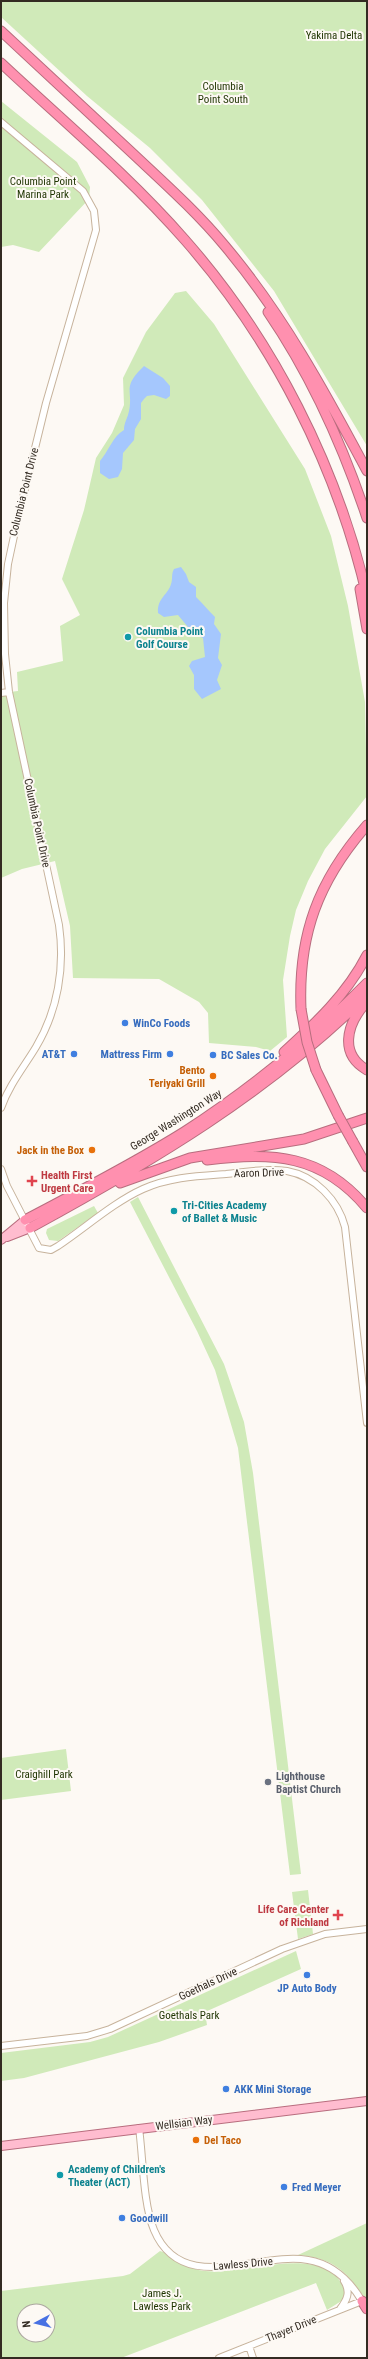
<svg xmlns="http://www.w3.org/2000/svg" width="368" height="2359" font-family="'Roboto Condensed',sans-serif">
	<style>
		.green { fill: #d0eab9; fill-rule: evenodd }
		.water { fill: #a5c7fd }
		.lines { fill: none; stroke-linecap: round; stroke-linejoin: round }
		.minor-casing { stroke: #c7b39c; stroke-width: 8 }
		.major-casing { stroke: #b86d7e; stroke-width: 10 }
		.highway-casing { stroke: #b86d7e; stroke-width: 11 }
		.minor { stroke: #fff; stroke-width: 6 }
		.major { stroke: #ffbccf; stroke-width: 8 }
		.highway { stroke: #ff90af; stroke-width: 9 }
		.highway-bridge-casing { stroke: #b86d7e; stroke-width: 11; stroke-linecap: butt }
		.highway-bridge { stroke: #ff90af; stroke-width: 9 }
		.culture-dot { fill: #0f9aa8; stroke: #fdf9f4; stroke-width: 1.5 }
		.shop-dot { fill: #3f7fe0; stroke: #fdf9f4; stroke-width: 1.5 }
		.food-dot { fill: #e8710a; stroke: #fdf9f4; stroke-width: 1.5 }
		.health-dot { fill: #e0444e; stroke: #fdf9f4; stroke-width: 1.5 }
		.worship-dot { fill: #6b7280; stroke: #fdf9f4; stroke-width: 1.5 }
		.labels { text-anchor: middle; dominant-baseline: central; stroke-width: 4; stroke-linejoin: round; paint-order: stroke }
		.park-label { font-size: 11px; fill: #1e3400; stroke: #fdf9f4 }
		.street-label { font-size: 11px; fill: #332b22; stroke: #fdf9f4 }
		.culture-label { font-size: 11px; font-weight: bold; fill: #0d838f; stroke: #fdf9f4; text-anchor: start }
		.shop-label { font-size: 11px; font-weight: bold; fill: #366cbe; stroke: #fdf9f4; text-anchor: start }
		.food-label { font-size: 11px; font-weight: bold; fill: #c56008; stroke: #fdf9f4; text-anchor: end }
		.health-label { font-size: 11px; font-weight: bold; fill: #be3a42; stroke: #fdf9f4; text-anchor: start }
		.worship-label { font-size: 11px; font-weight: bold; fill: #5b616d; stroke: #fdf9f4; text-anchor: start }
	</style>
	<rect width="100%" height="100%" fill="#fdf9f4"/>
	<path class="green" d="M1,1H367V446L274,291L202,200L150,148L87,96L1,17Z
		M1,101L77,162L90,187L89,199L39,252L13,245L1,247Z
		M186,291L214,324L305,469L331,536L348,606L365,702L367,796L325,849L308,881L296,910L290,936L283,980L287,1037L270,1051L256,1047L209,1043L208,1013L199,1002L159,979L73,978L70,926L55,861L22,869L1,878V697L9,692L18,691L17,672L63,661L60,626L80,615L62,579L84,510L96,458L112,433L124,405L123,378L146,332L175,293Z
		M138,1197L224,1364L244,1422L253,1473L301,1874L290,1875L238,1448L215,1370L197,1331L130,1202Z
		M94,1206L98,1213L58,1241L49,1240L46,1233L47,1229Z
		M66,1749L71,1791L1,1800V1758Z
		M308,1890L313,1934L298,1939L292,1892Z
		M296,1951L301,1969L205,2012L207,2025L159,2042L24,2078L1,2081V2053L90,2042L108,2037Z
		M367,2223V2302C348,2272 334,2258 298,2255Z
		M160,2251C177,2256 184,2269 205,2271C244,2276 329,2239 346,2293L343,2300L327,2310L316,2283L121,2358H1V2291L123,2276L130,2274ZM24,2311H48V2335H24Z"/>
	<path class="water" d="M144,366L163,378L170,386V396L166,399L154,395L147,396L144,399L141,403V419L135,429L134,440L123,453L122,469L118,477L109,479L100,473V461C108,452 113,436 124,430C124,424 126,421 128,415C135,390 120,389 144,366Z
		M181,567L186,574L189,582L196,587V597C203,604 208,610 215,617L214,624L221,634L218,658L222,665L217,680L221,689L202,699L194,689V675L189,666L192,661L205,657L203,638L193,633L178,615L164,617L158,613C157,598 168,595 171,584C173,579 171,574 174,569Z"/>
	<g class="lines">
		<g class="minor-casing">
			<path id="minor" d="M1,122L83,191L94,211L96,230L46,403L17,522L8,564L4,603L5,654L9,692L59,925C65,967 58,1010 36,1047C24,1067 9,1085 1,1108
				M1,693L9,692
				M1,1169L7,1186L39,1248L51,1250L58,1246C85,1228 114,1202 143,1189C170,1177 198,1176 226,1174C246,1172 267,1168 287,1171C315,1176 338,1200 345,1227L367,1423
				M1,2046L87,2036L110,2029L282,1949L325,1934L367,1929
				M139,2128C143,2157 143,2204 154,2230C182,2297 259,2251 308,2260C332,2264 350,2281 362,2301L219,2358
				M340,2309C347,2300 351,2292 344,2281
				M249,2346L253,2358"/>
		</g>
		<g class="major-casing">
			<path id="major" d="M7,1237L30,1228
				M1,1240L25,1220
				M1,2146L367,2101"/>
		</g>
		<g class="highway-casing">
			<path id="highway" d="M1,31C44,71 86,110 129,150C162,181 196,211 225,246C283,315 325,392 367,471
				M1,63C63,121 129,176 185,240C273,340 337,466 367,596
				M268,312C311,375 343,446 367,518
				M360,589L367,629
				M364,1005C347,1025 339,1054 367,1070
				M301,1009C298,935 318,881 367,825
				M284,1052C316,1023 347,994 367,955
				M316,1070L338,1115
				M353,1142L367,1167
				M207,1160C273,1152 322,1154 367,1208
				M120,1183L190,1158L304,1139L367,1118
				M25,1220C78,1192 133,1164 184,1132C250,1089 312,1039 367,983
				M30,1228C153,1161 266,1094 367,995
				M362,2301L367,2309"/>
		</g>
		<use href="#minor" class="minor"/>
		<use href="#major" class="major"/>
		<use href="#highway" class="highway"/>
		<g class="highway-bridge-casing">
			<path id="highway-bridge" d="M301,1009L307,1042L316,1070
				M338,1115L353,1142"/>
		</g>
		<use href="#highway-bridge" class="highway-bridge"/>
	</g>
	<g class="culture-dot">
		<circle cx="128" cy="637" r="4"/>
		<circle cx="174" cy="1211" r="4"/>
		<circle cx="60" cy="2175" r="4"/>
	</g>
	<g class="shop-dot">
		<circle cx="125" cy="1023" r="4"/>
		<circle cx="74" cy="1054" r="4"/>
		<circle cx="170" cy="1054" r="4"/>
		<circle cx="213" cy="1055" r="4"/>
		<circle cx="307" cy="1975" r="4"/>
		<circle cx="226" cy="2089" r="4"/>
		<circle cx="284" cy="2187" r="4"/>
		<circle cx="122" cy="2218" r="4"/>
	</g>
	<g class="food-dot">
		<circle cx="213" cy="1076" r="4"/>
		<circle cx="92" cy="1150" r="4"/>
		<circle cx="196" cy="2140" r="4"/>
	</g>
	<g class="health-dot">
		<path d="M30 1175h4v4h4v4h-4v4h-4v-4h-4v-4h4z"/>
		<path d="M336 1909h4v4h4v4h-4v4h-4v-4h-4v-4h4z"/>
	</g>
	<circle class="worship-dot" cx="268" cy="1782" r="4"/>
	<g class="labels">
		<g class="park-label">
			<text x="334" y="35">Yakima Delta</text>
			<text x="223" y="86">Columbia<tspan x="223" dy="13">Point South</tspan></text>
			<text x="43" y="181">Columbia Point<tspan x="43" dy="13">Marina Park</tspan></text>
			<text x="44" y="1774">Craighill Park</text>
			<text x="189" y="2015">Goethals Park</text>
			<text x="162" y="2293">James J.<tspan x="162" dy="13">Lawless Park</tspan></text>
		</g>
		<g class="street-label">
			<text transform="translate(24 492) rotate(-76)">Columbia Point Drive</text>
			<text transform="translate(37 823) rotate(78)">Columbia Point Drive</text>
			<text transform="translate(176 1120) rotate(-32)">George Washington Way</text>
			<text transform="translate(259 1173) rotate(-2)">Aaron Drive</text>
			<text transform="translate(208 1984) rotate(-25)">Goethals Drive</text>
			<text transform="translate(184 2123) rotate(-7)">Wellsian Way</text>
			<text transform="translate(243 2264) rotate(-5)">Lawless Drive</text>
			<text transform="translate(291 2329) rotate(-22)">Thayer Drive</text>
		</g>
		<g class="culture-label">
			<text x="136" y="631">Columbia Point<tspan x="136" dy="13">Golf Course</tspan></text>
			<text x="182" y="1205">Tri-Cities Academy<tspan x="182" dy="13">of Ballet &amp; Music</tspan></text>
			<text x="68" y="2169">Academy of Children's<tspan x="68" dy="13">Theater (ACT)</tspan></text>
		</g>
		<g class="shop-label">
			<text x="133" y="1023">WinCo Foods</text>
			<text x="66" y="1054" text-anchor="end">AT&amp;T</text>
			<text x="162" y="1054" text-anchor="end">Mattress Firm</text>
			<text x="221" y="1055">BC Sales Co.</text>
			<text x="307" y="1988" text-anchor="middle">JP Auto Body</text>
			<text x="234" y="2089">AKK Mini Storage</text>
			<text x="292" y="2187">Fred Meyer</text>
			<text x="130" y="2218">Goodwill</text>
		</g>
		<g class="food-label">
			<text x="205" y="1070">Bento<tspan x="205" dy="13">Teriyaki Grill</tspan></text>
			<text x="84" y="1150">Jack in the Box</text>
			<text x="204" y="2140" text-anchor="start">Del Taco</text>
		</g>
		<g class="health-label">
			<text x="41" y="1175">Health First<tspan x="41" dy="13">Urgent Care</tspan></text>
			<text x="329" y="1909" text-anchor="end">Life Care Center<tspan x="329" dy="13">of Richland</tspan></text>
		</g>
		<g class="worship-label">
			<text x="276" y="1776">Lighthouse<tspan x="276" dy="13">Baptist Church</tspan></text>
		</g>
	</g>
	<rect width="368" height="2359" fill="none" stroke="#332b22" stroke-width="4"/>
	<g transform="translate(36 2323) rotate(263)"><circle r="19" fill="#fdf9f4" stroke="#aca7a0"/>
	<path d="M0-3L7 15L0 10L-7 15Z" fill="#4871e3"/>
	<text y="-6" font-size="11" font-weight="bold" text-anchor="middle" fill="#332b22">N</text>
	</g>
</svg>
